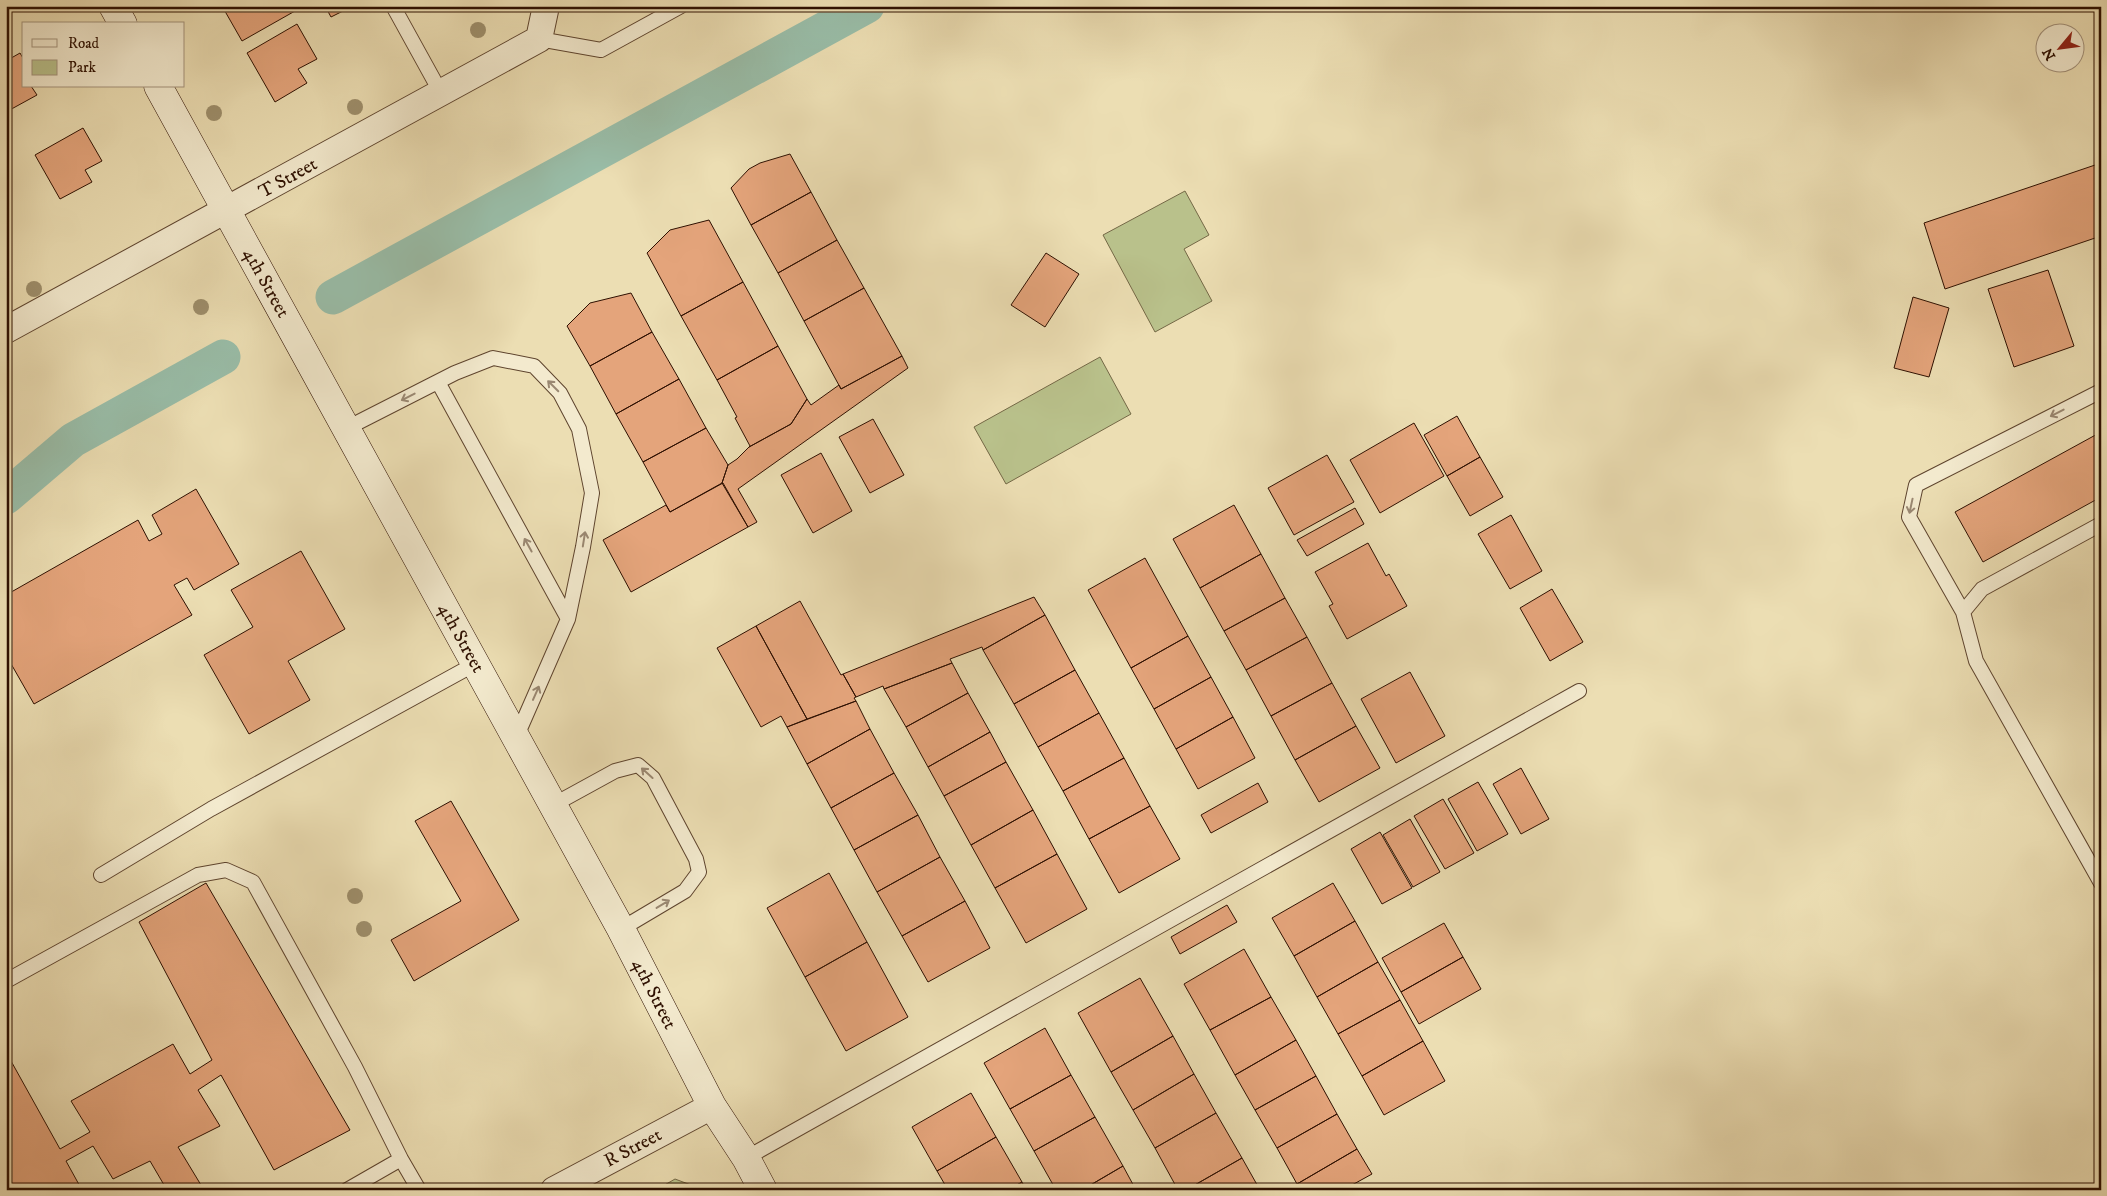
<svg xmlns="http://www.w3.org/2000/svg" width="2107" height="1196" font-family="'IM FELL DW Pica',serif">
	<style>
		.green { fill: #b9c18b; stroke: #746846 }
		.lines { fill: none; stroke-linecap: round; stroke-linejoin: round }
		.canal { stroke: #99bda8; stroke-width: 35 }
		.building { fill: #e4a47b; stroke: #2e1001 }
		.lane-casing { stroke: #5e442e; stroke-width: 16 }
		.street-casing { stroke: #5e442e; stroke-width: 28 }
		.secondary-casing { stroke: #2e1001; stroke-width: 29 }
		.lane { stroke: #f3eace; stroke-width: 14 }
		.street { stroke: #f3eace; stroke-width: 26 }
		.secondary { stroke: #f3eace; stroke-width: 28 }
		.tree { fill: #9e8f6c }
		.oneway { stroke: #9a8872 }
		.labels { text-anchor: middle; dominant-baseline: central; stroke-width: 4; stroke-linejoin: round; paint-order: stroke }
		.street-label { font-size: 19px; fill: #2e1001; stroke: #f3eace }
	</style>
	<rect width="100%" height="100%" fill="#ecdeb3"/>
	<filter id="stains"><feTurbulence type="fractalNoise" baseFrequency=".004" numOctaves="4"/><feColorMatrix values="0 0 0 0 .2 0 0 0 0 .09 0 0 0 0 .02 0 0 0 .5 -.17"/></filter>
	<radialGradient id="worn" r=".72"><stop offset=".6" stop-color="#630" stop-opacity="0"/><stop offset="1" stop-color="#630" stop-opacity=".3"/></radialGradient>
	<path class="green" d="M1185,191L1209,235L1184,249L1212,301L1155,332L1103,235Z
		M1100,357L1131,414L1006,484L974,427Z
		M675,1179L691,1185L694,1190H656Z"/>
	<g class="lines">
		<path class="canal" d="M333,297L867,6
			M6,497L73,440L223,357"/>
	</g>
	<path class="building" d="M222,6H292L295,11L242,41Z
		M325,6H341L343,11L331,17Z
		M297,24L317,59L298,69L307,83L275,102L247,53Z
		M20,53L24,60V86H31L37,95L6,112V61Z
		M83,128L102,161L85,170L92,182L60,199L35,155Z
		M790,154L811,192L751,225L731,188L749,169L760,163Z
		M2101,163V236L1945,289L1924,223Z
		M811,192L837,240L778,273L751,225Z
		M709,220L743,282L681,316L647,253L670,230Z
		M837,240L864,288L804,321L778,273Z
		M1046,253L1079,274L1045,327L1011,305Z
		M2048,270L2074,346L2014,367L1988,289Z
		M743,282L778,346L717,380L681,316Z
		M864,288L902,356L841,389L804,321Z
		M631,293L652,332L590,366L567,326L590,303Z
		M1913,297L1949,308L1929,377L1894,368Z
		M652,332L679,379L616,414L590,366Z
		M778,346L807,399L791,424L749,447L750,446L735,418L737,417L717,380Z
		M902,356L908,368L738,489L757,522L748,527L722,483L728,465L737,459L749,447L791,424L807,399L811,405L839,385L841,389Z
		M679,379L706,428L643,462L616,414Z
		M1457,416L1480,457L1447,476L1424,435Z
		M873,419L904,475L870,493L839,437Z
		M1414,423L1444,476L1380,513L1350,460Z
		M706,428L728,465L722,483L670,512L643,462Z
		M2101,432V497L1983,562L1955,512Z
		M821,453L852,511L813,533L781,475Z
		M1327,455L1354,502L1294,535L1268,488Z
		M1480,457L1503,497L1470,516L1447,476Z
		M723,483L748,527L631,592L603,540L666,505L670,512Z
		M196,489L239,564L194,590L187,578L174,585L192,615L34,704L6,655V595L138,520L149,541L162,534L152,515Z
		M1234,505L1261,554L1200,588L1173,539Z
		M1355,508L1364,524L1307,556L1297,540Z
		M1511,515L1542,571L1510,589L1478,534Z
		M1368,543L1386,576L1389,574L1407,606L1347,639L1329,606L1333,604L1315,572Z
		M301,551L345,629L288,661L310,700L249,734L204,655L253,627L231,590Z
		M1261,554L1285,598L1224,631L1200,588Z
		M1145,558L1188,636L1131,668L1088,590Z
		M1552,589L1583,642L1550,661L1520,608Z
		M1034,597L1045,615L983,650L982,647L950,659L952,663L884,689L883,686L856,697L843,674Z
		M1285,598L1307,637L1246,670L1224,631Z
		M800,601L841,675L843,674L856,697L854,698L856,701L807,719L756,626Z
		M1045,615L1075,670L1014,704L983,650Z
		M756,626L807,719L787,727L781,716L761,727L717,648Z
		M1188,636L1211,677L1154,709L1131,668Z
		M1307,637L1332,683L1271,716L1246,670Z
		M952,663L968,693L906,727L884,689Z
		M1075,670L1099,713L1038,747L1014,704Z
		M1410,672L1445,736L1396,763L1361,699Z
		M1211,677L1233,717L1176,749L1154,709Z
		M1332,683L1356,726L1295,760L1271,716Z
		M968,693L990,732L928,767L906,727Z
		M856,701L870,729L807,764L787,727Z
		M1099,713L1124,758L1063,791L1038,747Z
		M1233,717L1255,758L1198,789L1176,749Z
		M1356,726L1380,768L1319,802L1295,760Z
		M870,729L894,773L831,808L807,764Z
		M990,732L1006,762L944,796L928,767Z
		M1124,758L1150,806L1089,839L1063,791Z
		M1006,762L1033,810L971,845L944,796Z
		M1521,768L1549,819L1521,834L1493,784Z
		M894,773L918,815L854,850L831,808Z
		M1478,782L1508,834L1477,851L1448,799Z
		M1258,783L1268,802L1211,833L1201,815Z
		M1443,799L1474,853L1445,869L1414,816Z
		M451,801L519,920L414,981L391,940L461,901L415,821Z
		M1150,806L1180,859L1119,893L1089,839Z
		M1033,810L1057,854L995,888L971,845Z
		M918,815L940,857L877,892L854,850Z
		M1410,819L1440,872L1413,887L1383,835Z
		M1380,832L1412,888L1382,904L1351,849Z
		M1057,854L1087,909L1026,943L995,888Z
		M940,857L965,901L902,936L877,892Z
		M829,873L867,942L805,977L767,908Z
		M206,883L350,1130L274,1170L221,1075L198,1090L220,1126L178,1147L204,1190H167L150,1161L113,1179L93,1146L66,1161L82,1190H6V1052L60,1149L90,1132L71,1101L173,1044L190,1074L212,1060L139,922Z
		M1333,883L1355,921L1294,956L1272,918Z
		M965,901L990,948L928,982L902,936Z
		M1227,905L1237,922L1180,954L1171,937Z
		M1355,921L1378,962L1317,997L1294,956Z
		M1444,923L1463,957L1401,992L1382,958Z
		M867,942L908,1017L846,1051L805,977Z
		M1244,949L1271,997L1210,1030L1184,984Z
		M1463,957L1481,989L1419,1024L1401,992Z
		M1378,962L1400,1000L1338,1034L1317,997Z
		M1140,978L1173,1036L1111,1072L1078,1013Z
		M1271,997L1296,1040L1235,1075L1210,1030Z
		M1400,1000L1423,1041L1362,1076L1338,1034Z
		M1045,1028L1071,1075L1010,1109L984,1063Z
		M1173,1036L1194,1074L1133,1110L1111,1072Z
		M1296,1040L1316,1076L1255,1110L1235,1075Z
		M1423,1041L1445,1081L1384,1115L1362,1076Z
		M1194,1074L1216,1113L1155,1148L1133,1110Z
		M1071,1075L1095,1117L1034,1151L1010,1109Z
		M1316,1076L1337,1114L1277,1148L1255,1110Z
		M971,1093L996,1137L937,1171L912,1127Z
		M1216,1113L1242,1158L1186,1190H1178L1155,1148Z
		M1337,1114L1357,1149L1297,1184L1277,1148Z
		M1095,1117L1123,1166L1082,1190H1056L1034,1151Z
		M996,1137L1022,1182L1008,1190H948L937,1171Z
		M1357,1149L1372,1174L1343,1190H1300L1297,1184Z
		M1242,1158L1260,1190H1186Z
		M1123,1166L1136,1190H1082Z
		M1022,1182L1026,1190H1008Z"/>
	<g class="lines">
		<g class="lane-casing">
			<path id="lane" d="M393,6L441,93
				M539,39L601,50L681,6
				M438,382L568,619
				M347,428L455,373L493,358L534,366L560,393L579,429L592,493L583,547L568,619L516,738
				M2101,524L1982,589L1963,612L1976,661L2101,883
				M1963,612L1909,517L1916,485L2101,391
				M553,805L615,771L638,765L653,778L696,859L699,872L685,891L621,929
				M101,875L211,809L475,664
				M6,981L198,875L226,870L253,882L355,1067L401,1159L419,1190
				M746,1158L1579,691
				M347,1190L401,1159"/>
		</g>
		<g class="street-casing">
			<path id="street" d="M6,330L539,39L546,6
				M554,1190L712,1106"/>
		</g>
		<g class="secondary-casing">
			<path id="secondary" d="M113,6L123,24
				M158,86L621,929L712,1106L746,1158L763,1190"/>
		</g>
		<use href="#lane" class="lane"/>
		<use href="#street" class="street"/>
		<use href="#secondary" class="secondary"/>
	</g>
	<g class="tree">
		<circle cx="478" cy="30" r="8"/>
		<circle cx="355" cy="107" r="8"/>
		<circle cx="214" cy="113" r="8"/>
		<circle cx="34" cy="289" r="8"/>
		<circle cx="201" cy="307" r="8"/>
		<circle cx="355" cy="896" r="8"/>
		<circle cx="364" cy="929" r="8"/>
	</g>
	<defs><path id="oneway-shaft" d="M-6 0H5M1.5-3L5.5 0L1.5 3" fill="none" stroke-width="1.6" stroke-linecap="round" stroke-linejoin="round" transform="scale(1.25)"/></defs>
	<g class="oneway">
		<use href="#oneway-shaft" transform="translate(553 386) rotate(-135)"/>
		<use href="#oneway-shaft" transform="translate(408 397) rotate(153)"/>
		<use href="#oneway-shaft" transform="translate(2057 413) rotate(153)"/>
		<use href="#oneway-shaft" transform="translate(1911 506) rotate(102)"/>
		<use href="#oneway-shaft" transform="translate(584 539) rotate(-81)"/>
		<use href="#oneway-shaft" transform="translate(528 545) rotate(-119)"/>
		<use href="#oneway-shaft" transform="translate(536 693) rotate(-66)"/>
		<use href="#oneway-shaft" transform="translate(647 773) rotate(-138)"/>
		<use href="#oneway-shaft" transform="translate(663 904) rotate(-31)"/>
	</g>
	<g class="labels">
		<g class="street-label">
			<text transform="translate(288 178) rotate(-29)">T Street</text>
			<text transform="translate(266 283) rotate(61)">4th Street</text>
			<text transform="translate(461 638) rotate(61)">4th Street</text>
			<text transform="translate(654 994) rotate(63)">4th Street</text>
			<text transform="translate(633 1148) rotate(-28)">R Street</text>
		</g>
	</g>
	<rect width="2107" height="1196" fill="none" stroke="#ecdeb3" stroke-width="25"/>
	<rect x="8" y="8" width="2092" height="1181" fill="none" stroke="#2e1001" stroke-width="2.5"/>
	<rect x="12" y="12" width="2082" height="1171" fill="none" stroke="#2e1001"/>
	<rect x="22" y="22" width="162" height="65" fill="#f3eace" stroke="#a4937c"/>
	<rect x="32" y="39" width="25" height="8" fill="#f3eace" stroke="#a4937c"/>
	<text x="68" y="48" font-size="15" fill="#2e1001">Road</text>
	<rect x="32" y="60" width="25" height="15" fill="#b9c18b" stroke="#a4937c"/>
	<text x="68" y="72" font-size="15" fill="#2e1001">Park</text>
	<g transform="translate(2060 48) rotate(241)"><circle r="24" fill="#f3eace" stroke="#a4937c"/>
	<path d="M0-4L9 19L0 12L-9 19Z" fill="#8f2418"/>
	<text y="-8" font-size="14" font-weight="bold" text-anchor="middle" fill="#2e1001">N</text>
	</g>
	<rect width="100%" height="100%" filter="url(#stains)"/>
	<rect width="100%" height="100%" fill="url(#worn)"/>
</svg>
